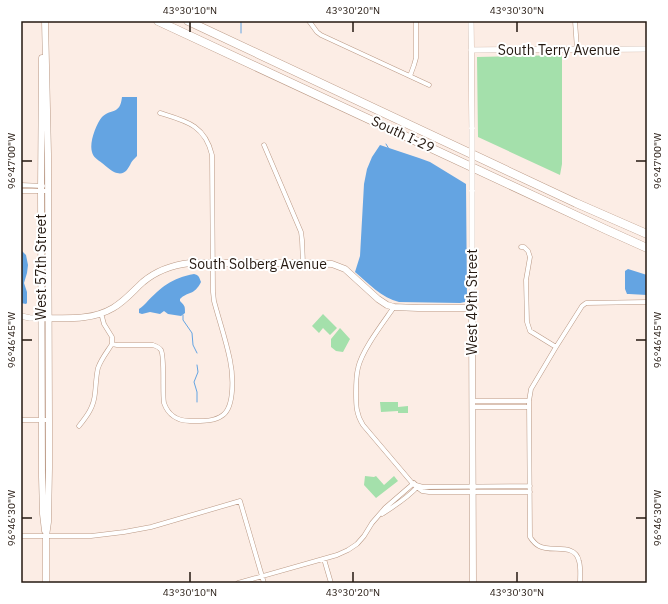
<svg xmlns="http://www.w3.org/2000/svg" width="668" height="604" font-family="'IBM Plex Sans',sans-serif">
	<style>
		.green { fill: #a4e0ab }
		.water { fill: #64a4e2 }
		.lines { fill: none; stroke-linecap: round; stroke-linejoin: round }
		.stream { stroke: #64a4e2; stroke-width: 1 }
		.minor-casing { stroke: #ba9985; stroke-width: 5 }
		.tertiary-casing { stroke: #ba9985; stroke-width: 6 }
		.secondary-casing { stroke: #ba9985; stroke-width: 7 }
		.motorway-casing { stroke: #ba9985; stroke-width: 9 }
		.minor { stroke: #fff; stroke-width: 4 }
		.tertiary { stroke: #fff; stroke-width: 5.5 }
		.secondary { stroke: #fff; stroke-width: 6 }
		.motorway { stroke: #fff; stroke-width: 8 }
		.tertiary-bridge-casing { stroke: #ba9985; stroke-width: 6; stroke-linecap: butt }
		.tertiary-bridge { stroke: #fff; stroke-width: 5.5 }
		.ticks { fill: none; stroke: #251911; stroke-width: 1.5 }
		.labels { text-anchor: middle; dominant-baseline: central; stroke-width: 4; stroke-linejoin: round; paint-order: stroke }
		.street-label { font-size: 14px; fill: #251911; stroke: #fff }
		.neatline { fill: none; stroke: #251911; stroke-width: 1.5 }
		.ticks-label { font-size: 10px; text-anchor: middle; fill: #251911 }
	</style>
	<rect width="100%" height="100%" fill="#fcede5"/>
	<path class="green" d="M562,55V164L560,175L478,137L477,57Z
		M323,314L337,328L330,335L323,328L319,333L312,326Z
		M340,328L350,339L343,352L336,351L331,347V339Z
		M380,402H398V407L408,406V413H398V411L381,412Z
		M365,476L374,477L376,476L384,485L394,476L398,481L376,498L364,485Z"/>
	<path class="water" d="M122,97H137V156C135,158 132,161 131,163C128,169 125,175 117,173C112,172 106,166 102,163C98,160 93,157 92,152C89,143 96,124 102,117C112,108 120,115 122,97Z
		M380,145L419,158L430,162L466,184L467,300L465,302L460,303L399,302C382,298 368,283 355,272L360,256L364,184L367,169L372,157Z
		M21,250L26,255L28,265L27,273L24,283L27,292V303L26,304L21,303Z
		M628,269L647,275V295L629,294H627L625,289V271Z
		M194,274C199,275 199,277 201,282C194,296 188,291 180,299V301C185,306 185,306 185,313L181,316L168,314L164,311L160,314L150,312L142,314L139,313V309C142,307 144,305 146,303C161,287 172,278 194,274Z"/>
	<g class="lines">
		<path class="stream" d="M241,21V33
			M386,144L389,149
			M183,315V320L192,333L193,345L197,353
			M197,365L198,372L194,382L197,392V402"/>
		<g class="minor-casing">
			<path id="minor" d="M309,21L317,32L321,35L429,85
				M575,21L577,49
				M410,76L414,65L416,58V21
				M264,145L301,232L302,240L303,263
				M21,185L43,186
				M21,191H48
				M521,247H524L528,251L530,257L526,280L527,322L530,331L556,347
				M394,307C383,323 362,350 358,368C356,376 356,384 356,393C356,405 356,414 363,425L413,484L422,491L429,492H530
				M101,313L104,324L112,337V344
				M112,344L117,345H153C156,346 159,347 161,350C165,357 162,393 164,403C168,415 178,421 190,421C201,421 214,422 223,415C235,406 233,374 230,360C226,340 219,320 214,301L213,292L212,155C205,125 186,121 160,113
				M472,401H529
				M472,407H529
				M21,420H49
				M79,426C87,416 94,407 95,393C96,385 96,376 98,368C101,359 107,352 112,344
				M416,485L423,487L530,486
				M382,514C393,507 409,497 418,486
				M21,536H91L124,532L151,527L240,501L264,583
				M324,559L331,583
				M238,583L337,555L348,550L357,544L364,536L372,523L385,508L414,483
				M580,583C580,576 581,568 579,561C575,542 551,553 539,546C535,544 532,540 530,537L529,401L531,389L556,347L582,306L586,303L647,302"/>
		</g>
		<g class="tertiary-casing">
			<path id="tertiary" d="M471,21L472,129
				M471,50L647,49
				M472,190V308
				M21,316L30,318H41"/>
		</g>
		<g class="secondary-casing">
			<path id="secondary" d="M45,21L48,154L49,420V468L48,522L46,536V583
				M42,58L41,191L42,477L43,514L45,531
				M41,318C65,318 91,321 113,308C125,301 133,291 143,282C156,271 173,265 190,263H303L332,264L345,269L378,299L387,305L394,307L418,308H472L473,583"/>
		</g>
		<g class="motorway-casing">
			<path id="motorway" d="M158,21L607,230L647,248
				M188,21L576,203L647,234"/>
		</g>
		<use href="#minor" class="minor"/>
		<use href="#tertiary" class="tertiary"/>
		<use href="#secondary" class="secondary"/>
		<use href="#motorway" class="motorway"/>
		<g class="tertiary-bridge-casing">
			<path id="tertiary-bridge" d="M472,190V129"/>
		</g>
		<use href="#tertiary-bridge" class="tertiary-bridge"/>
	</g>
	<path class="ticks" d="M190,22V32M353,22V32M517,22V32M22,161H32M636,161H646M22,340H32M636,340H646M22,518H32M636,518H646M190,572V582M353,572V582M517,572V582"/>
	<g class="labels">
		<g class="street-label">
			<text x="559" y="50">South Terry Avenue</text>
			<text transform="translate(403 134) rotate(25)">South I-29</text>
			<text x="258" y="264">South Solberg Avenue</text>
			<text transform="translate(41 267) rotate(-90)">West 57th Street</text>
			<text transform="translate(472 302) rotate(-90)">West 49th Street</text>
		</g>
	</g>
	<rect width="668" height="604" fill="none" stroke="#ffffff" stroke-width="44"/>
	<rect x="22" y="22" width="624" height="560" class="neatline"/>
	<g class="ticks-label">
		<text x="190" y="14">43°30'10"N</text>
		<text x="353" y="14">43°30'20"N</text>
		<text x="517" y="14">43°30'30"N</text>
		<text transform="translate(657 161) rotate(-90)" y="4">96°47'00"W</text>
		<text transform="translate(11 161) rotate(-90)" y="4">96°47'00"W</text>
		<text transform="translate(657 340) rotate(-90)" y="4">96°46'45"W</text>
		<text transform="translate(11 340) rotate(-90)" y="4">96°46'45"W</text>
		<text transform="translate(11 518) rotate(-90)" y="4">96°46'30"W</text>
		<text transform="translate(657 518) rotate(-90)" y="4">96°46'30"W</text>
		<text x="190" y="596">43°30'10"N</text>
		<text x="353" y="596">43°30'20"N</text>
		<text x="517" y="596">43°30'30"N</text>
	</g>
</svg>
